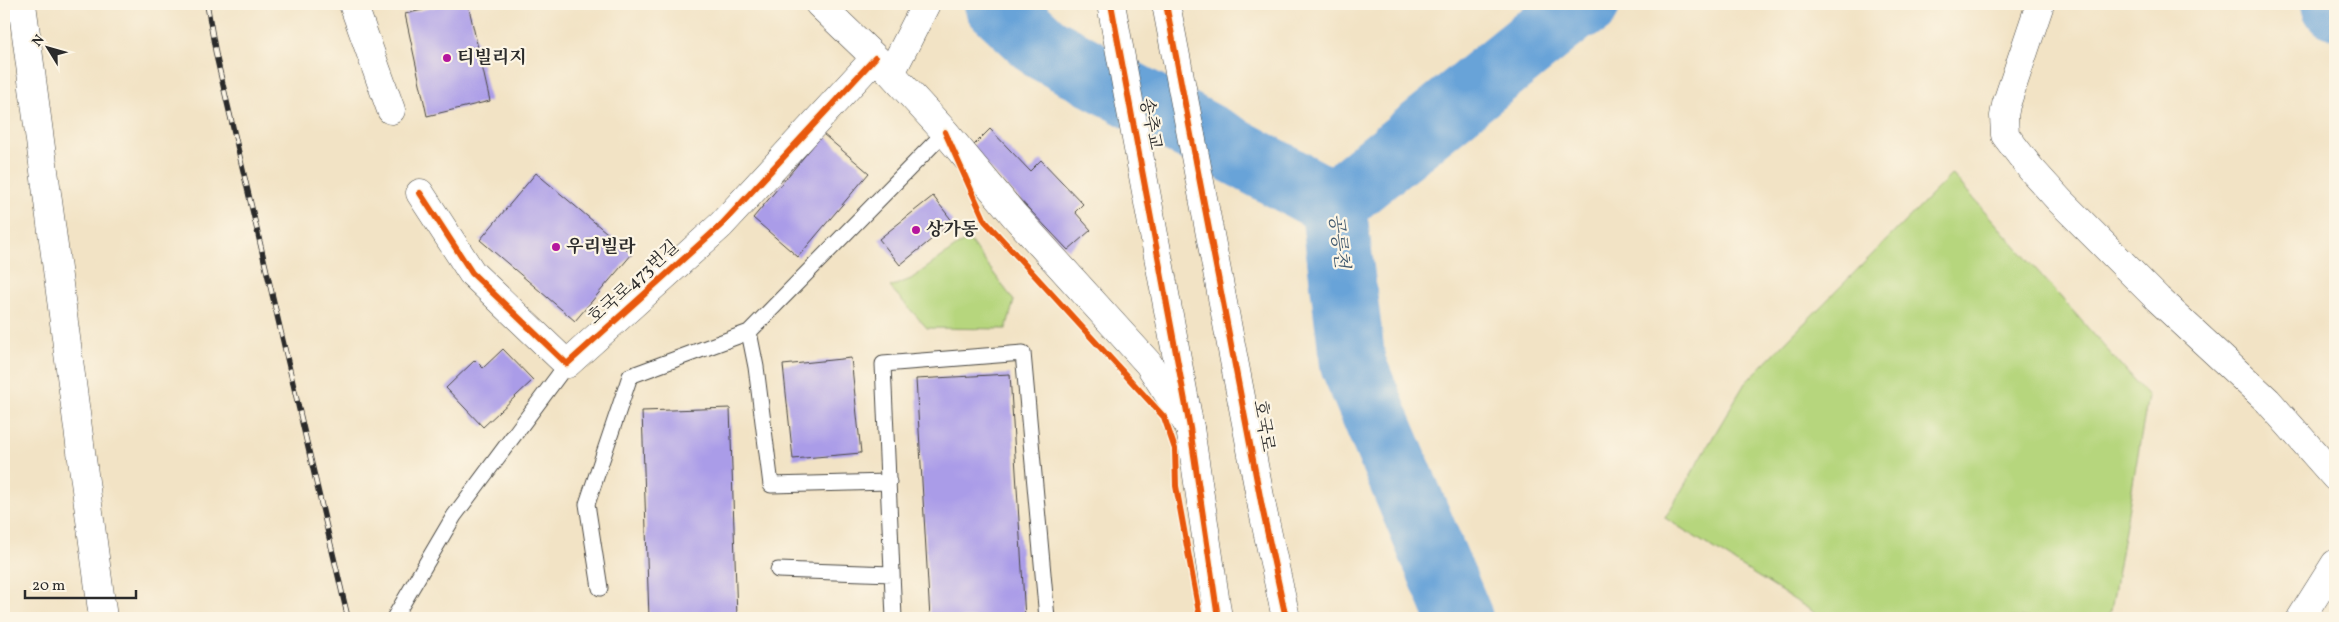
<svg xmlns="http://www.w3.org/2000/svg" width="2339" height="622" font-family="Vollkorn,'Noto Serif KR',serif">
	<style>
		.green { fill: #b6d67d; stroke: #708054 }
		.lines { fill: none; stroke-linecap: round; stroke-linejoin: round }
		.river { stroke: #67a3d8; stroke-width: 66 }
		.building { fill: #aa9ce8 }
		.service-casing { stroke: #494742; stroke-width: 17 }
		.minor-casing { stroke: #494742; stroke-width: 29 }
		.tertiary-casing { stroke: #494742; stroke-width: 29 }
		.service { stroke: #fff; stroke-width: 15 }
		.minor { stroke: #fff; stroke-width: 28 }
		.tertiary { stroke: #fff; stroke-width: 28 }
		.rail-casing { stroke: #2b2b2b; stroke-width: 5.5 }
		.rail { stroke: #fcf5e5; stroke-width: 4; stroke-dasharray: 11; stroke-linecap: butt }
		.cycleway-casing { stroke: #fcf5e5; stroke-width: 9 }
		.cycleway { stroke: #e8590c; stroke-width: 6 }
		.poi-dot { fill: #b5179e; stroke: #fcf5e5; stroke-width: 2 }
		.labels { text-anchor: middle; dominant-baseline: central; stroke-width: 4.5; stroke-linejoin: round; paint-order: stroke }
		.poi-label { font-size: 18px; font-weight: bold; fill: #2b2b2b; stroke: #fcf5e5; text-anchor: start }
		.street-label { font-size: 18px; fill: #2b2b2b; stroke: #fcf5e5 }
		.water-label { font-size: 19px; font-style: italic; fill: #435b70; stroke: #fcf5e5 }
	</style>
	<rect width="100%" height="100%" fill="#fcf5e5"/>
	<filter id="ink" filterUnits="userSpaceOnUse"><feTurbulence type="fractalNoise" baseFrequency=".02" numOctaves="2"/><feDisplacementMap in="SourceGraphic" scale="10" xChannelSelector="R" yChannelSelector="G"/><feConvolveMatrix kernelMatrix="1 2 1 2 8 2 1 2 1" color-interpolation-filters="sRGB"/></filter>
	<filter id="wash" filterUnits="userSpaceOnUse"><feTurbulence type="fractalNoise" baseFrequency=".0096" numOctaves="4" result="noise"/><feDisplacementMap in="SourceGraphic" scale="20" xChannelSelector="R" yChannelSelector="G"/><feGaussianBlur stdDeviation="1.12" result="paint"/><feColorMatrix in="noise" values="0 0 0 0 0 0 0 0 0 0 0 0 0 0 0 0 0 1.4 0 .05"/><feComposite in="paint" operator="in"/></filter>
	<g filter="url(#wash)">
		<rect width="100%" height="100%" fill="#f2e3c5"/>
		<path class="green" d="M1952,174L2148,396L2111,611L2103,618H1823L1665,518L1745,383Z
			M968,238L1014,301L1006,329L927,328L890,287L911,279Z"/>
		<g class="lines">
			<path class="river" d="M997,4L1044,48L1333,204L1353,364L1460,618
				M2334,4L2335,6
				M1333,204L1575,8L1587,4"/>
		</g>
		<g id="blocks">
			<path class="building" d="M448,4H468L490,101L427,116L405,14Z
				M990,129L1030,171L1041,160L1083,204L1075,212L1091,230L1068,250L971,148Z
				M823,134L869,173L798,257L753,218Z
				M536,173L632,254L575,321L480,240Z
				M933,196L953,222L900,265L879,239Z
				M503,349L533,380L483,427L446,388L475,360L483,368Z
				M851,358L861,453L793,459L783,365Z
				M1010,374L1025,618H930L916,379Z
				M730,408L737,618H649L642,411Z"/>
		</g>
	</g>
	<g filter="url(#ink)">
		<use href="#blocks" fill-opacity="0" stroke="#494742" stroke-width="1"/>
		<g class="lines">
			<g class="service-casing">
				<path id="service" d="M889,482L771,485L756,367L749,332L945,132
					M778,570L892,574
					M600,588L587,504L630,376L749,332
					M394,618L454,516L567,364
					M894,618L883,364L1023,353L1047,618"/>
			</g>
			<g class="minor-casing">
				<path id="minor" d="M22,4L103,618
					M353,4L391,110
					M819,4L891,73L945,132L1014,215L1148,363L1190,428
					M2040,4L2006,105L2004,116L2005,135L2031,169L2060,201L2158,299L2268,401L2335,477
					M891,73L926,4
					M420,193L472,273L567,364L721,225L875,58
					M2301,618L2335,564"/>
			</g>
			<g class="tertiary-casing">
				<path id="tertiary" d="M1111,4L1190,428L1218,618
					M1166,4L1262,507L1286,618"/>
			</g>
			<use href="#service" class="service"/>
			<use href="#minor" class="minor"/>
			<use href="#tertiary" class="tertiary"/>
			<g class="rail-casing">
				<path id="rail" d="M207,4L216,55L348,618"/>
			</g>
			<use href="#rail" class="rail"/>
			<g class="cycleway-casing">
				<path id="cycleway" d="M1111,4L1190,428L1218,618
					M1166,4L1262,507L1286,618
					M945,132L985,221L1164,417L1175,449L1176,486L1200,618
					M420,193L472,273L567,364L721,225L875,58"/>
			</g>
			<use href="#cycleway" class="cycleway"/>
		</g>
	</g>
	<g class="poi-dot">
		<circle cx="447" cy="58" r="5"/>
		<circle cx="916" cy="230" r="5"/>
		<circle cx="556" cy="247" r="5"/>
	</g>
	<g class="labels">
		<g class="poi-label">
			<text x="457" y="58">티빌리지</text>
			<text x="926" y="230">상가동</text>
			<text x="566" y="247">우리빌라</text>
		</g>
		<g class="street-label">
			<text transform="translate(1150 124) rotate(79)">송추교</text>
			<text transform="translate(634 283) rotate(-42)">호국로473번길</text>
			<text transform="translate(1263 426) rotate(80)">호국로</text>
		</g>
		<g class="water-label">
			<text transform="translate(1338 241) rotate(83)">공릉천</text>
		</g>
	</g>
	<rect width="2339" height="622" fill="none" stroke="#fcf5e5" stroke-width="20"/>
	<g transform="translate(48 48) rotate(307)" stroke="#fcf5e5" stroke-width="4" paint-order="stroke">
	<path d="M0-4L9 19L0 12L-9 19Z" fill="#2b2b2b"/>
	<text y="-8" font-size="14" font-weight="bold" text-anchor="middle" fill="#2b2b2b">N</text>
	</g>
	<path d="M25 590v8h111v-8" fill="none" stroke="#2b2b2b" stroke-width="2.5"/>
	<text x="32" y="590" font-size="15" fill="#2b2b2b" stroke="#fcf5e5" stroke-width="4" paint-order="stroke">20 m</text>
</svg>
